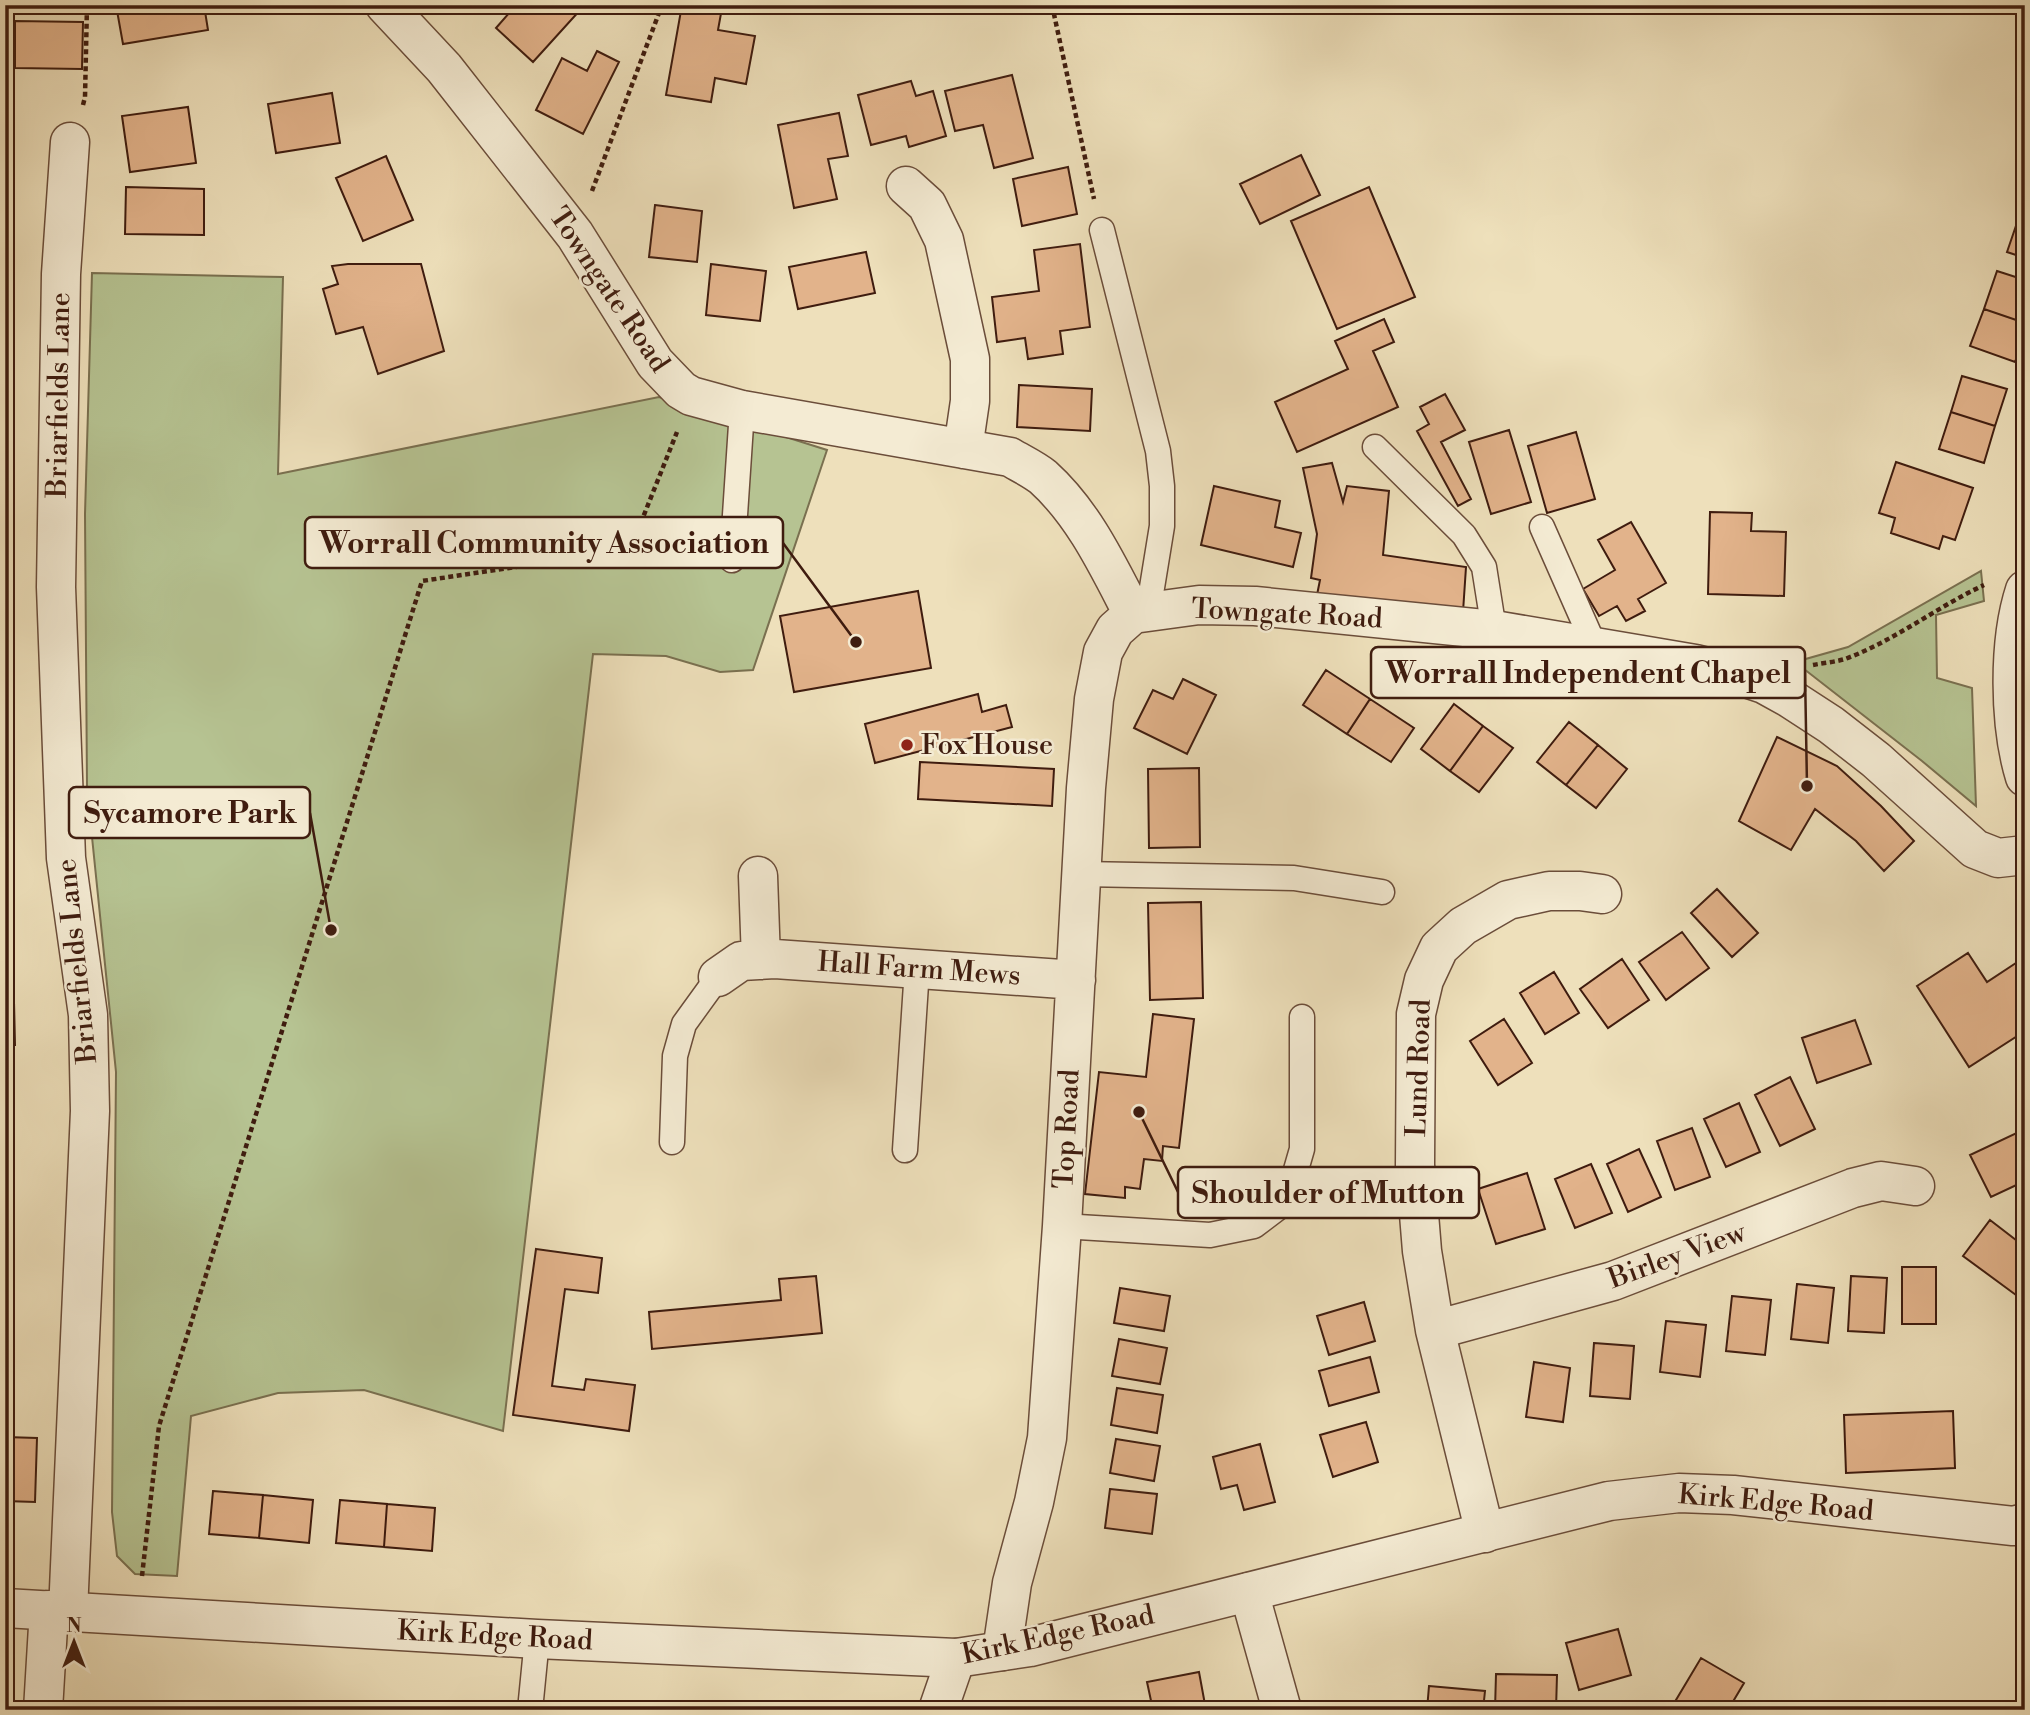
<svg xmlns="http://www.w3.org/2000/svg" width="2030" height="1715" font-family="'Libre Bodoni',serif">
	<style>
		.green { fill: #b6c392; stroke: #7a7050; stroke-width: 2 }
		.building { fill: #e2b38b; stroke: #3f1c0f; stroke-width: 2 }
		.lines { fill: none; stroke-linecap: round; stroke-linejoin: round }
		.service-casing { stroke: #6b4d3a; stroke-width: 27 }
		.minor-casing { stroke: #6b4d3a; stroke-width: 41 }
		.tertiary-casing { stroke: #6b4d3a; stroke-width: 41 }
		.path { stroke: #3f1c0f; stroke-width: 4.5; stroke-dasharray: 5 3.5; stroke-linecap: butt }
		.service { stroke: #f4ebd3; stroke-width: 24 }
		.minor { stroke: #f4ebd3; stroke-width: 38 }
		.tertiary { stroke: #f4ebd3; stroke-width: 38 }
		.poi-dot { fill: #8f2418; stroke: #f4ebd3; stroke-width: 2.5 }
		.labels { text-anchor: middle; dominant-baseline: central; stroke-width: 5; stroke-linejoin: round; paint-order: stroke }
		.street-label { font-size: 28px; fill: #3f1c0f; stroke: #f4ebd3 }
		.poi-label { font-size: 28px; fill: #3f1c0f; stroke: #f4ebd3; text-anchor: start }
		.leader { fill: none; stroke: #3f1c0f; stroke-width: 2.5 }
		.callout-dot { fill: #3f1c0f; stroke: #f4ebd3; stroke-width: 2.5 }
		.callout { fill: #f4ebd3; stroke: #3f1c0f; stroke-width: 2.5 }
		.callout-label { font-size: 30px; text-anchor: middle; font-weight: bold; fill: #3f1c0f }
	</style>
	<rect width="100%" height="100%" fill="#eee0bb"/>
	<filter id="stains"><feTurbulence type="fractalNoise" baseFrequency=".00286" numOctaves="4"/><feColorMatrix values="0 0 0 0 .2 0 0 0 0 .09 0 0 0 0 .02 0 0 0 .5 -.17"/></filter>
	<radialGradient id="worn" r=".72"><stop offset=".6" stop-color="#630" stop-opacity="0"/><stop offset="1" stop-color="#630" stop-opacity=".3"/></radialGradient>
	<path class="green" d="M92,273L283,277L278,474L659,397L827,450L753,670L720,672L666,656L593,654L503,1431L364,1390L278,1393L191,1416L177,1576L135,1574L117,1556L112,1512L116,1072L87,788L85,514Z
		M1981,571L1984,601L1936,615L1937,678L1972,688L1976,806L1922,761L1795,662L1848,647Z"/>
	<path class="building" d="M116,5H204L208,30L123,44Z
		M516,5H579L582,8L533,62L496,28Z
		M682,5L722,8L718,30L755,36L746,84L715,78L711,102L666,95Z
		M15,21L83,22L82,69L15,68Z
		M597,51L619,62L583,134L536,110L562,58L587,71Z
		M1012,75L1033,158L994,168L983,125L955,131L945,91Z
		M911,81L916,96L933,91L946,136L909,147L906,136L871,145L858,95Z
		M332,93L340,143L276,153L268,104Z
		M188,107L196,163L130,172L122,116Z
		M839,113L848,156L828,159L837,199L794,208L778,125Z
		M1301,155L1320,195L1260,224L1240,184Z
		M386,156L413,220L363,241L336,178Z
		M1068,167L1077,214L1022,226L1013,179Z
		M126,187L204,189V235L125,234Z
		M1369,187L1415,297L1337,329L1291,221Z
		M655,205L702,211L697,262L649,257Z
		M2020,214L2025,216V258L2007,252Z
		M1080,244L1090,327L1060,331L1063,354L1028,359L1025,338L997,342L992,297L1039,291L1034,250Z
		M866,252L875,293L798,309L789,267Z
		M348,264H421L444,351L378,374L363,327L336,334L323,289L338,284L332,266Z
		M711,264L766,271L760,321L706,315Z
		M1997,271L2025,280V323L1984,309Z
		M1984,309L2025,323V335L2015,362L1970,346Z
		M1384,319L1394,342L1373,351L1398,407L1297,452L1275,402L1348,369L1335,341Z
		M1962,376L2007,389L1995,426L1951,412Z
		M1019,385L1092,389L1090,431L1017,427Z
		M1445,394L1465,430L1441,442L1471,499L1458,506L1417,431L1429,424L1420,407Z
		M1951,412L1995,426L1984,463L1939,449Z
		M1509,430L1531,502L1491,514L1469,442Z
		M1576,432L1595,499L1547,513L1528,446Z
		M1896,462L1973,488L1955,540L1943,536L1939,549L1891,533L1895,518L1879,513Z
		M1332,463L1343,502L1347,486L1389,491L1383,555L1466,567L1463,612L1317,595L1320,580L1311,578L1317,534L1303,468Z
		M1214,486L1280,501L1275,527L1301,533L1293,567L1201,545Z
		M1710,512L1752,513L1751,531L1786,532L1784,596L1708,594Z
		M1631,522L1666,583L1638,599L1645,611L1626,621L1617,606L1599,616L1583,589L1615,570L1598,540Z
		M918,591L931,668L794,692L780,616Z
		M1326,670L1370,699L1347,734L1303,705Z
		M1183,679L1216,695L1187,754L1134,728L1153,690L1173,699Z
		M978,694L982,712L1006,705L1012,727L875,763L865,724Z
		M1370,699L1414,728L1391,762L1347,734Z
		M1454,704L1483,726L1450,771L1421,749Z
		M1569,722L1598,745L1566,785L1537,762Z
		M1483,726L1513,748L1479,792L1450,771Z
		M1777,737L1837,766L1881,806L1914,841L1884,871L1856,841L1815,809L1791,850L1739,821Z
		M1598,745L1627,769L1596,808L1566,785Z
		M920,762L1054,769L1052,806L918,799Z
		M1199,768L1200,847L1149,848L1148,769Z
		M5,886H11L9,932H5Z
		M1717,889L1758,933L1732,957L1691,913Z
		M1201,902L1203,998L1150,1000L1148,903Z
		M1682,932L1709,968L1666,1000L1639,962Z
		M1968,953L1987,982L2025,957V1031L1969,1067L1917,986Z
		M1622,959L1649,1000L1608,1028L1580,989Z
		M1554,972L1579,1013L1545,1034L1520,993Z
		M14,1002L15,1045H5V1003Z
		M1153,1014L1194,1019L1179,1148L1163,1146L1162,1161L1144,1159L1140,1189L1125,1187V1198L1085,1194L1099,1072L1146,1077Z
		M1504,1019L1532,1063L1498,1085L1470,1041Z
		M1855,1020L1871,1064L1817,1083L1802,1038Z
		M1790,1077L1815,1129L1780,1146L1755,1095Z
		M1739,1103L1760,1152L1726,1167L1704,1119Z
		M1692,1128L1710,1177L1675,1190L1657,1141Z
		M2025,1129V1181L1991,1197L1970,1155Z
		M1639,1149L1661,1197L1628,1212L1607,1164Z
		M1591,1164L1612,1213L1575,1228L1555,1179Z
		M1527,1173L1545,1229L1496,1244L1478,1189Z
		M1990,1220L2025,1247V1292L2020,1298L1963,1256Z
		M536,1249L602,1258L598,1293L565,1289L552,1386L584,1390L586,1379L635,1385L629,1431L513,1415Z
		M1902,1267H1936V1324H1902Z
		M816,1276L822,1333L652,1349L649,1312L781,1300L779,1279Z
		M1851,1276L1887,1278L1884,1333L1848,1331Z
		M1797,1284L1834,1288L1828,1343L1791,1339Z
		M1120,1288L1170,1296L1164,1331L1114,1323Z
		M1732,1296L1771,1300L1765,1355L1726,1351Z
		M1364,1302L1375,1341L1329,1355L1317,1316Z
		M1666,1321L1706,1325L1700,1377L1660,1372Z
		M1119,1339L1167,1348L1160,1384L1112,1376Z
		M1594,1343L1634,1346L1630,1399L1590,1396Z
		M1370,1357L1379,1392L1329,1406L1319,1371Z
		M1534,1362L1570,1368L1563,1422L1526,1417Z
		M1117,1388L1163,1395L1157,1433L1111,1425Z
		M1953,1411L1955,1468L1846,1473L1844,1415Z
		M1366,1422L1378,1462L1333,1477L1320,1435Z
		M5,1437L37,1438L35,1502L5,1501Z
		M1116,1439L1160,1446L1154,1481L1110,1473Z
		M1260,1444L1275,1502L1244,1510L1237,1485L1221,1489L1213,1457Z
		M1110,1489L1157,1494L1152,1534L1105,1528Z
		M213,1491L263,1495L259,1538L209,1534Z
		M263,1495L313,1500L309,1543L259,1538Z
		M340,1500L387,1504L384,1547L336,1543Z
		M387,1504L435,1508L432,1551L384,1547Z
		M1618,1629L1631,1675L1579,1690L1566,1643Z
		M1701,1658L1744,1683L1728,1710H1681L1673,1705Z
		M1199,1672L1206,1710H1153L1147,1682Z
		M1496,1674L1557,1675L1556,1710H1495Z
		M1429,1686L1485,1691L1483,1710H1427Z
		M1391,1702L1392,1710H1327Z
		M90,1704L146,1707V1710H90Z"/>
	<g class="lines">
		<g class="service-casing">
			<path id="service" d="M1102,230L1158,451L1162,486V526L1148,612
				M1375,447L1464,535L1484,567L1494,630
				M1542,527L1595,647
				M732,560L742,410
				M1081,874L1294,878L1382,892
				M672,1142L675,1056L684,1024L718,977
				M905,1150L917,969
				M1062,1226L1210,1235L1254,1226L1287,1201L1302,1149V1017
				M530,1710L537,1639"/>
		</g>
		<g class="minor-casing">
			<path id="minor" d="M385,5L444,68L575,235L655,363L681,390L691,396L742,410L1010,457C1020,463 1033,469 1043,477C1084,514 1108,566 1133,614
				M906,186L927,205L944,240L970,359V401L963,449
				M1133,614L1199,605L1255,606L1494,630L1695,664L1731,673L1764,684L1791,699L1831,725L1876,760L1975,849L1998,858L2025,855
				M758,876L761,960
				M718,977L741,961L775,959L1076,980
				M1435,1330L1613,1281L1853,1188L1881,1181L1915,1186
				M1485,1533L1435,1330L1422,1251L1415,1165L1416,1014L1424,980L1439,948L1463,926L1508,900L1549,891H1580L1602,894
				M1249,1592L1282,1710
				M68,1612L90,1111L88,1015L66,858L56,587L61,274L70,142
				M1002,1651L1012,1583L1034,1502L1047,1438L1062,1226L1086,788L1094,699L1103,652L1115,630L1133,614
				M43,1710L49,1610
				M938,1710L956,1658"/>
		</g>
		<g class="tertiary-casing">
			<path id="tertiary" d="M2025,590C2008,642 2009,725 2025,777
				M5,1608L537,1639L956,1658L1030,1647L1609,1501L1679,1493L1733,1495L2013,1526L2025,1523"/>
		</g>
		<path class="path" d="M1052,5L1094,199
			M83,105L85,97L87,5
			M592,191L662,5
			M1813,665C1823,663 1835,662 1845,659C1894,641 1937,607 1984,585
			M142,1576L159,1426L422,581L630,550L677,432"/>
		<use href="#service" class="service"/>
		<use href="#minor" class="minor"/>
		<use href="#tertiary" class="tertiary"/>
	</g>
	<circle class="poi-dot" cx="907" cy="745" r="7"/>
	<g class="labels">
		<g class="street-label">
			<text transform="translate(609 290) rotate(56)">Towngate Road</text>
			<text transform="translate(59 395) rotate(-89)">Briarfields Lane</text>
			<text transform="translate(1287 614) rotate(3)">Towngate Road</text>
			<text transform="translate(77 961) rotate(-96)">Briarfields Lane</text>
			<text transform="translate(919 969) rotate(4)">Hall Farm Mews</text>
			<text transform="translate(1419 1068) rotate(-88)">Lund Road</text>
			<text transform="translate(1067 1129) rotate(-87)">Top Road</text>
			<text transform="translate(1677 1256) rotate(-20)">Birley View</text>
			<text transform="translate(1776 1503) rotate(5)">Kirk Edge Road</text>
			<text transform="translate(1058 1635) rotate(-12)">Kirk Edge Road</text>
			<text transform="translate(495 1636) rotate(3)">Kirk Edge Road</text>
		</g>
		<g class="poi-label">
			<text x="921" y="745">Fox House</text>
		</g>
	</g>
	<path class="leader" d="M856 642L783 543M1807 786L1805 672M331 930L310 813M1139 1112L1178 1192"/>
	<g class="callout-dot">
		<circle cx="856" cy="642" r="7"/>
		<circle cx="1807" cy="786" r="7"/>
		<circle cx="331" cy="930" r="7"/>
		<circle cx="1139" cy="1112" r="7"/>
	</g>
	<g class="callout">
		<rect x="305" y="517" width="478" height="51" rx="7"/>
		<rect x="1371" y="647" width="434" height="51" rx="7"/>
		<rect x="69" y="787" width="241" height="51" rx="7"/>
		<rect x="1178" y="1167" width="301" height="51" rx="7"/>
	</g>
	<g class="callout-label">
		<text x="544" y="553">Worrall Community Association</text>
		<text x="1588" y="683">Worrall Independent Chapel</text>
		<text x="190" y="823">Sycamore Park</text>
		<text x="1328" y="1203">Shoulder of Mutton</text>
	</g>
	<rect width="2030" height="1715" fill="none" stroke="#eee0bb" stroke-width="28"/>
	<rect x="7" y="7" width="2016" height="1701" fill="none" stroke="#3f1c0f" stroke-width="3.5"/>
	<rect x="14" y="14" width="2002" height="1687" fill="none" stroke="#3f1c0f" stroke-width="2"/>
	<g transform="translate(74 1642)" stroke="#f4ebd3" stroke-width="5" paint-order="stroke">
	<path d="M0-5L12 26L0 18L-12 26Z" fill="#3f1c0f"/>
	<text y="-10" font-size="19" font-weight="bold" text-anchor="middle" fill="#3f1c0f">N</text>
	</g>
	<rect width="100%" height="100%" filter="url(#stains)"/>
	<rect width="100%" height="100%" fill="url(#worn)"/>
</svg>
